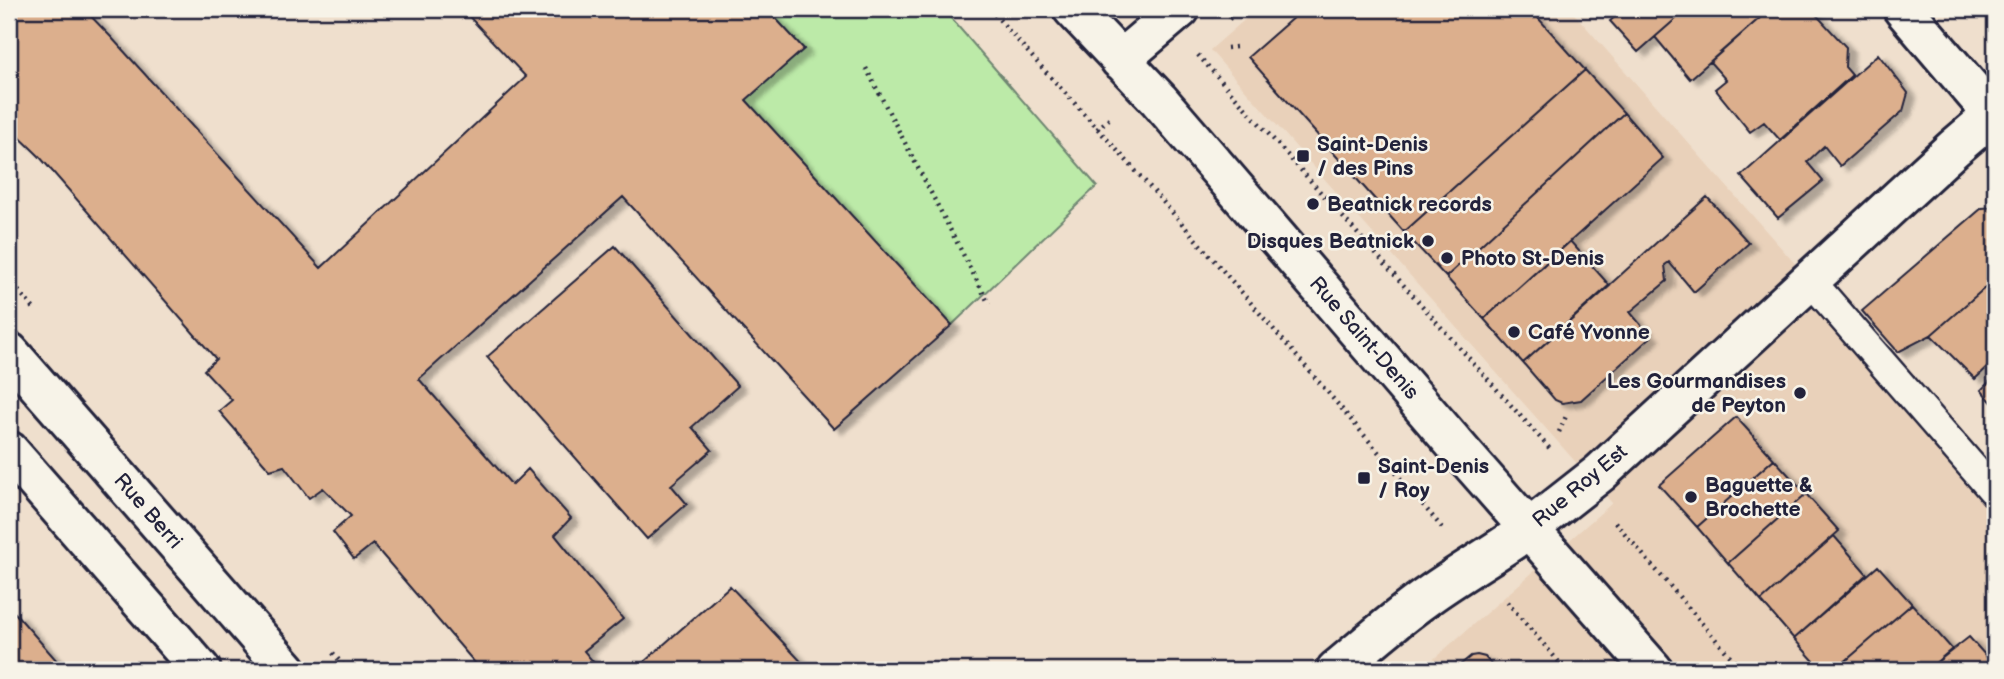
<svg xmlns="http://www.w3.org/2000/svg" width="2004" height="679" font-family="'Balsamiq Sans',sans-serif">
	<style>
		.built { fill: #e9d1ba }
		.green { fill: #bceaa8; stroke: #6f8672; stroke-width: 2 }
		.building { fill: #dcaf8d; stroke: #22223b; stroke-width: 2; filter: url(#shadow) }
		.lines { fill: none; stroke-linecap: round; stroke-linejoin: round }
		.service-casing { stroke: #22223b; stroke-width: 33 }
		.minor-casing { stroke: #22223b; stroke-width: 44 }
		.tertiary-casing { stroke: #22223b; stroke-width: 44 }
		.secondary-casing { stroke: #22223b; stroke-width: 44 }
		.path { stroke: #22223b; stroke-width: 4.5; stroke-dasharray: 2 5; stroke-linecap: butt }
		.service { stroke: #f7f3e8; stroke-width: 28 }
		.minor { stroke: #f7f3e8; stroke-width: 38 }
		.tertiary { stroke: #f7f3e8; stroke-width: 38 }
		.secondary { stroke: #f7f3e8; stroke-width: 38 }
		.poi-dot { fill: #22223b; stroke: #f7f3e8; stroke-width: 2.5 }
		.labels { text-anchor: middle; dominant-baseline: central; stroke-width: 5; stroke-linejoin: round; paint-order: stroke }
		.poi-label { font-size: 21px; font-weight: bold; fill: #22223b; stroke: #f7f3e8; text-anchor: start }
		.street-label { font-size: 21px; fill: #22223b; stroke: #f7f3e8 }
	</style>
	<defs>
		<filter id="shadow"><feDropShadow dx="8" dy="4.5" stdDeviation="2" flood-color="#0004"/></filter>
	</defs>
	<rect width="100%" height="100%" fill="#efdfcd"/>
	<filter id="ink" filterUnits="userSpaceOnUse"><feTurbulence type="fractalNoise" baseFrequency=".0143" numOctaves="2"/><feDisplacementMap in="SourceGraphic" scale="14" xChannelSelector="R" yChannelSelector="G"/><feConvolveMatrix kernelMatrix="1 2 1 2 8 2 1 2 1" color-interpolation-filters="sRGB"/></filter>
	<g filter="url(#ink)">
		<path class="built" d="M1257,9H1570L1995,490V670H1421L1612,503L1210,50Z"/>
		<path class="green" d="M767,9H943L1097,186L952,325L746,100L804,49Z"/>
		<path class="building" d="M9,9H84L111,37L321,268L526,77L462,9H767L804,49L746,100L952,325L834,429L623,197L419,379L512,485L528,469L571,518L555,535L623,619L584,651L600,670H481L373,544L354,559L333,532L351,516L323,488L309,498L284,466L270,470L219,411L232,400L204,370L216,359L39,156L9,127Z
			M1303,9H1530L1585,70L1404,232L1248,57Z
			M1624,9H1687L1638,52L1610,21Z
			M1687,9H1770L1690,79L1655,37Z
			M1770,9H1811L1846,47L1845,67L1852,75L1780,140L1764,122L1750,132L1715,89L1726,80L1710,62Z
			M1878,54L1908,93L1903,111L1840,166L1824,146L1807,162L1823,181L1778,218L1741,176Z
			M1585,70L1624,113L1446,277L1404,232Z
			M1624,113L1663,158L1484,319L1446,277Z
			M1707,197L1749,243L1694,292L1669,262L1665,265L1667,281L1630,312L1651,337L1581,400L1562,403L1555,400L1523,363Z
			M1995,207V279L1931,335L1898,352L1862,311L1982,208Z
			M1570,241L1610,286L1523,363L1484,319Z
			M615,246L738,386L692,427L712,450L671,485L687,504L647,539L487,357Z
			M1995,279V360L1975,379L1931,335Z
			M1995,376V406L1981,390Z
			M1736,417L1774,459L1697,527L1659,485Z
			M1774,459L1806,494L1728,563L1697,527Z
			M1806,494L1839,531L1761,601L1728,563Z
			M1834,536L1867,574L1794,639L1761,601Z
			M1878,566L1912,604L1835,670H1822L1794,639Z
			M730,586L809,670H635L662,646Z
			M1912,604L1952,649L1927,670H1835Z
			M15,613L65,670H9V618Z
			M1969,637L1995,666V670H1927Z
			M1477,655L1485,657L1490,663L1494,670H1454L1471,656Z"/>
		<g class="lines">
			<g class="service-casing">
				<path id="service" d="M1810,280L1995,493"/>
			</g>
			<g class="minor-casing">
				<path id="minor" d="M1903,9L1995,117
					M1530,528L1600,473L1954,148L1995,113"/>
			</g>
			<g class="tertiary-casing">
				<path id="tertiary" d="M9,352L287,670
					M9,451L201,670
					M1336,670C1365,646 1394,620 1425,598C1459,573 1496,553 1530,528"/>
			</g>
			<g class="secondary-casing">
				<path id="secondary" d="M1073,9L1159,100L1465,456L1653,670
					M1120,60L1180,9"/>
			</g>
			<path class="path" d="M990,9C1042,69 1097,127 1150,187C1249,300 1347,414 1444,530
				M1229,19L1240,9
				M1227,48L1237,47
				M1198,55L1551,450
				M866,68L989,304
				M1097,129L1109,119
				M9,280L36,311
				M1559,432L1567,414
				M1615,522L1742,670
				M1507,602L1566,670
				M333,653L347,670"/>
			<use href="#service" class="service"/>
			<use href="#minor" class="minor"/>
			<use href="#tertiary" class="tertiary"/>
			<use href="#secondary" class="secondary"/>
		</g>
	</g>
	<g class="poi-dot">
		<rect x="1296" y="149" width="14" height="14" rx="3.5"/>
		<circle cx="1313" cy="204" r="7"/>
		<circle cx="1428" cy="241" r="7"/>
		<circle cx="1447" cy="258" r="7"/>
		<circle cx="1514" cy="332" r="7"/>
		<circle cx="1800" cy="393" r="7"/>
		<rect x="1357" y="471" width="14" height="14" rx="3.5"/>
		<circle cx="1691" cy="497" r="7"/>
	</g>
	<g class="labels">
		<g class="poi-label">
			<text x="1317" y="144">Saint-Denis<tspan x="1317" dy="24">/ des Pins</tspan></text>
			<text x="1327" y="204">Beatnick records</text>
			<text x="1414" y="241" text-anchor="end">Disques Beatnick</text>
			<text x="1461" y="258">Photo St-Denis</text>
			<text x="1528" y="332">Café Yvonne</text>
			<text x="1786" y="381" text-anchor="end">Les Gourmandises<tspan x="1786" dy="24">de Peyton</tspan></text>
			<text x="1378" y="466">Saint-Denis<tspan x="1378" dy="24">/ Roy</tspan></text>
			<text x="1705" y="485">Baguette &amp;<tspan x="1705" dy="24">Brochette</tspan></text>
		</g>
		<g class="street-label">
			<text transform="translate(1364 338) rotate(49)">Rue Saint-Denis</text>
			<text transform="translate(1580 486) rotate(-40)">Rue Roy Est</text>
			<text transform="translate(148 511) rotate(49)">Rue Berri</text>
		</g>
	</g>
	<rect width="2004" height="679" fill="none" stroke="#f7f3e8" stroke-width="35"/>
	<rect x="18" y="18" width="1969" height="644" fill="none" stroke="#22223b" stroke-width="2.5" filter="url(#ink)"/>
</svg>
